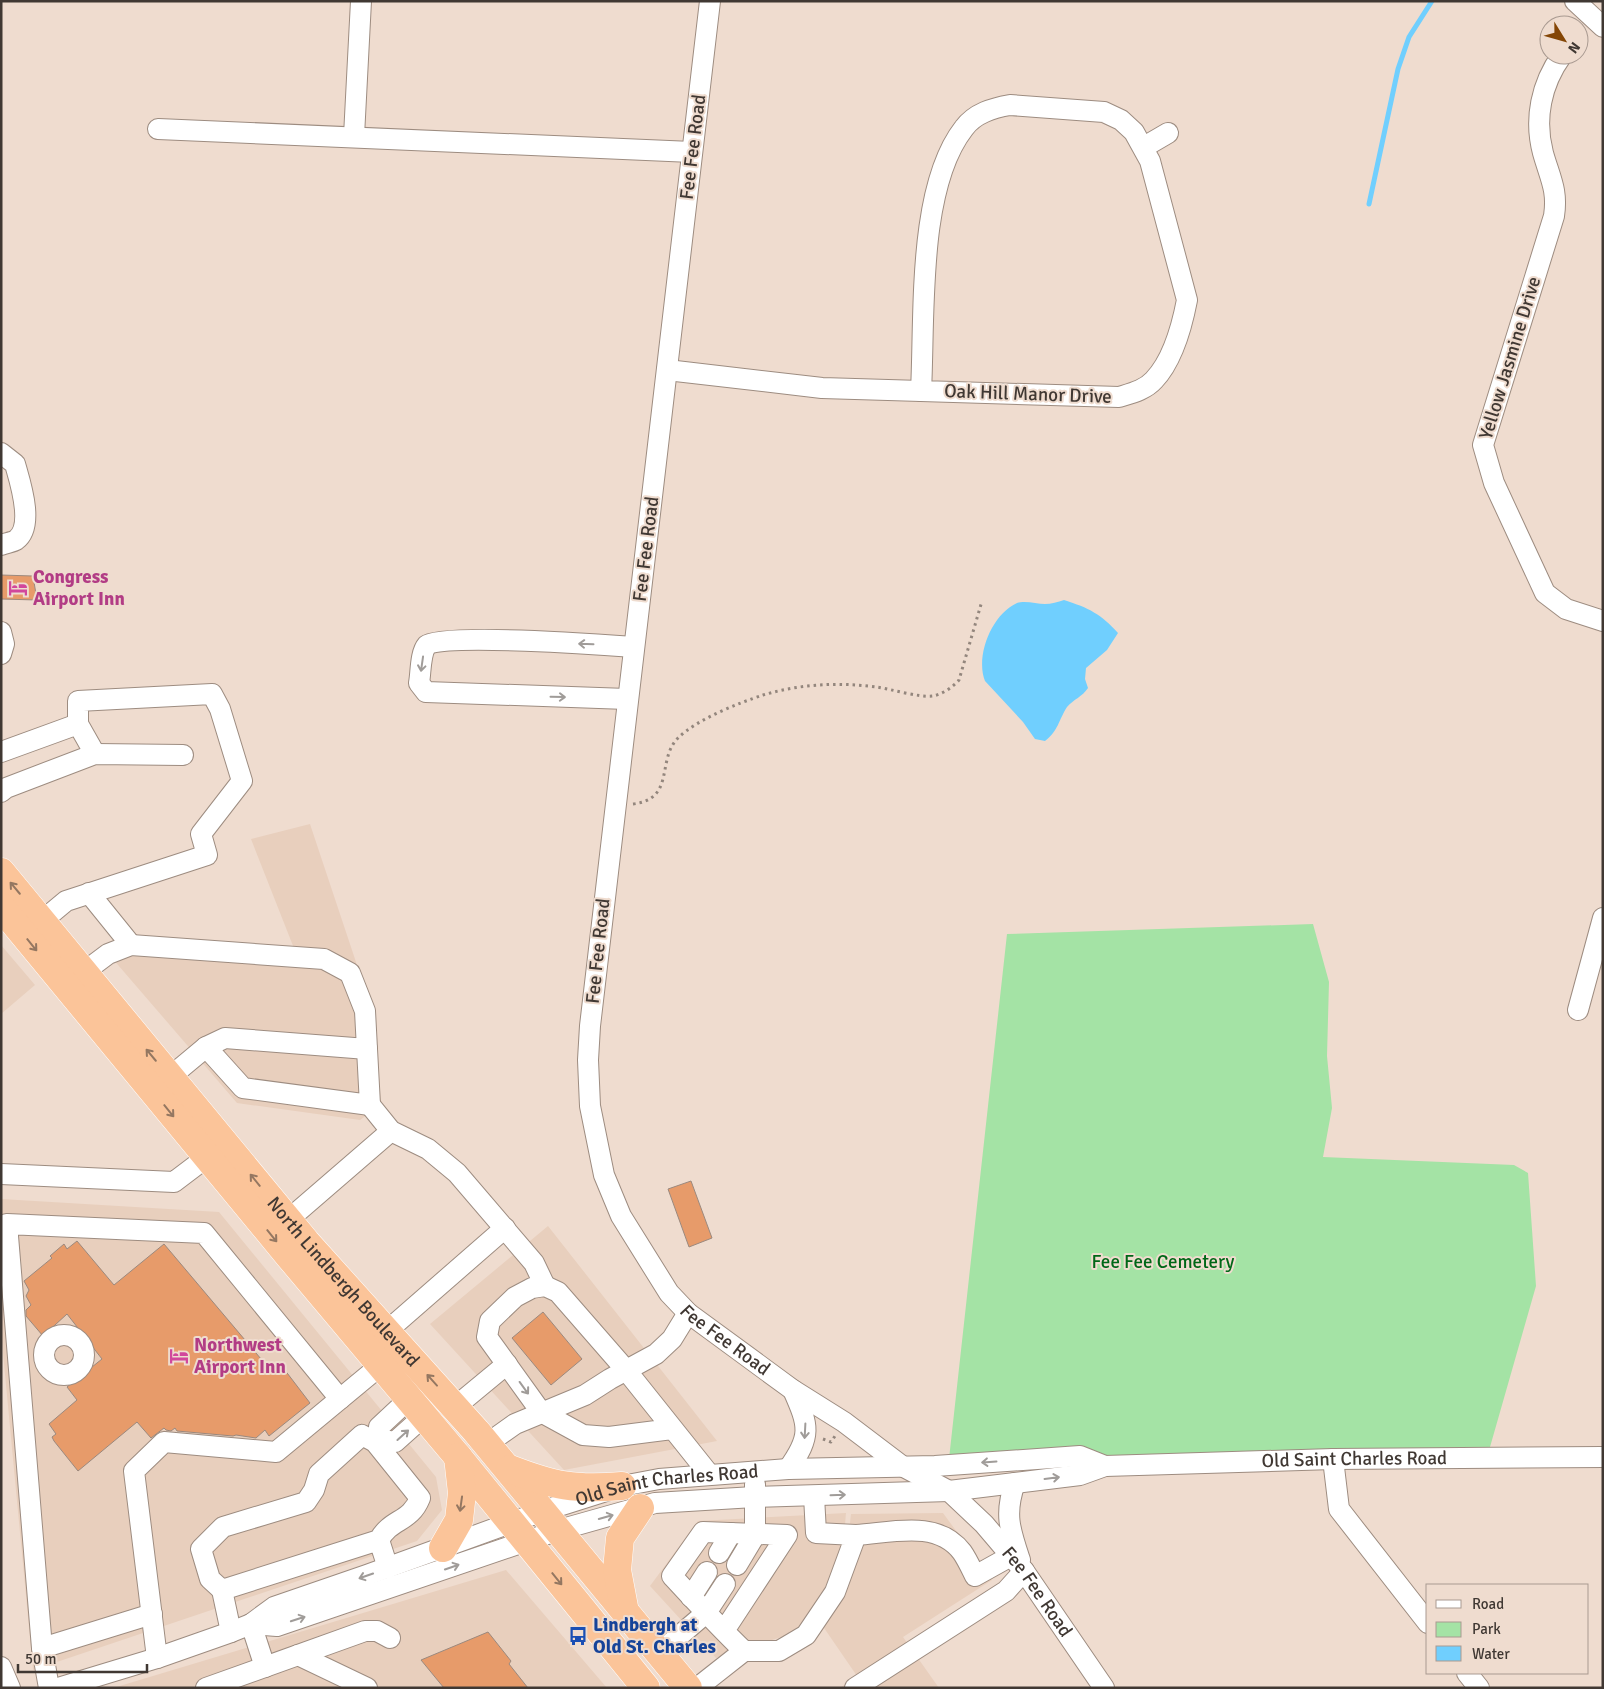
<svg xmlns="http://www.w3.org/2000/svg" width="1604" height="1689" font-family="Signika,sans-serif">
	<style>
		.built { fill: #e8cfbd }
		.green { fill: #a4e3a5 }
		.water { fill: #70cffe }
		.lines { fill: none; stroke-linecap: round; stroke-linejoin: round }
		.stream { stroke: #70cffe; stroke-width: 5 }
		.building { fill: #e79b6a; stroke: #9b897e }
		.minor-casing { stroke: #9d8c80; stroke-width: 22 }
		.highway-casing { stroke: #fff; stroke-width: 29 }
		.path { stroke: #93867d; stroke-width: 3; stroke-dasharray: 2.5 4; stroke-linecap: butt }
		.minor { stroke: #fff; stroke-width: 20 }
		.highway { stroke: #fbc499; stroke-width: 28 }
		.oneway { stroke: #a09c99 }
		.oneway2 { stroke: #947761 }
		.labels { text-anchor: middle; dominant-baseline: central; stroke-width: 4; stroke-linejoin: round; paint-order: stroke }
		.street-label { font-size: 19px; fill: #403833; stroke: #efdccf }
		.hotel-label { font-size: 19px; font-weight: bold; fill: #b23c85; stroke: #efdccf; text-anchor: start }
		.park-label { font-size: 19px; fill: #006717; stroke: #efdccf }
		.transit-label { font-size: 19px; font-weight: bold; fill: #164399; stroke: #efdccf; text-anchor: start }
	</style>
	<rect width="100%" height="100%" fill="#efdccf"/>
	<path class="built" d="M310,824L375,1019L381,1105L360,1120L237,1103L112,958L132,950L299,961L251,839Z
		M1,945L35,985L1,1014Z
		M1,1199L219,1212L436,1477L442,1510L417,1541L33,1670L1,1332Z
		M548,1226L717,1441L564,1470L430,1324Z
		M846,1513L843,1548L829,1591L803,1630L716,1658L650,1586L698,1521Z
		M943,1513L992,1580L903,1637L939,1688H840L857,1676L822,1625L842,1592L851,1514Z
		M506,1570L607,1688H113Z"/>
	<path class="green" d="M1313,924L1329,982L1327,1056L1332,1108L1323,1157L1514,1165L1528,1173L1536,1286L1490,1447L949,1459L1007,934Z"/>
	<path class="water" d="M1064,600C1089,608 1101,614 1118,633L1107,650L1086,668L1085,679L1088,688C1082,697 1074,699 1067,707C1058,721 1059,730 1045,741L1035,739L1023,722L985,681C975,656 992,614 1017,603C1025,600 1037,604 1045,604C1051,604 1058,602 1064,600Z"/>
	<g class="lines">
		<path class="stream" d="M1369,204L1398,69L1409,37L1432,1"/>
	</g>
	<path class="building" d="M1,575L33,576L37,600L1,599Z
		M691,1181L712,1238L689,1247L668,1189Z
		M77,1241L114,1285L164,1244L272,1372L281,1365L310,1403L269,1436L265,1430L256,1438L236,1435L233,1436L177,1431L175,1428L171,1431L166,1430L164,1428L151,1438L137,1422L78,1471L54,1441L52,1437L56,1434L49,1424L77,1400L67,1387L102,1359L67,1314L43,1336L26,1316V1310L31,1305L26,1296L29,1290L24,1281L52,1258L50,1256L64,1244L67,1249Z
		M543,1312L582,1359L551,1385L512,1338Z
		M488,1632L511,1661L509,1664L528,1688H444L421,1660Z"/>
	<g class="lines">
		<g class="minor-casing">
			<g id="minor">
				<path id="s1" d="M710,1L590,1026L588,1060L590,1106L604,1175L621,1216L669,1293L688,1313L793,1390L844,1422L902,1466L949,1491L984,1524L1024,1571L1104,1688"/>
				<path d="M1575,1L1603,27"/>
				<path d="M1562,55C1541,84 1534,119 1543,153C1550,178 1558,190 1554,216L1483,445L1494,483L1545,593L1566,609L1603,621"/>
				<path d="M1010,105L1104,112L1121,120L1134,132L1150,161L1187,300C1182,326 1173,360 1154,380C1145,390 1132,393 1119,397L921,391C925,316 917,188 964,128C975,113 993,108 1010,105Z"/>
				<path d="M158,129L692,152"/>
				<path d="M354,136L361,1"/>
				<path d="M1144,147L1168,133"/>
				<path d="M667,370L822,388L921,391"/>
				<path d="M1,453L15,464C20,482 35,526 16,540C13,542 6,543 1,545"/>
				<path d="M1,632L4,644L1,654"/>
				<path d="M627,699L426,692L419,683C421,673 420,653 427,645C440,633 607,645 634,647"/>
				<path d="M78,724L95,754"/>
				<path d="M1,752L78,724V701L212,694L220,709L242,781L201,834L207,855L66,901L42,921"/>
				<path d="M1,792L6,788L95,754L183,755"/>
				<path d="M89,893L131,945"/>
				<path d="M84,972L108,954L131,945L324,959L350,973L365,1011L367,1049L225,1038L206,1047L170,1077"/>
				<path d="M1578,1010L1603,918"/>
				<path d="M206,1047L243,1088L370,1105L367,1049"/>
				<path d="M370,1105L391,1131L428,1149L457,1173L534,1263L545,1286"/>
				<path d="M1,1174L174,1182L207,1157"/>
				<path d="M288,1220L391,1131"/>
				<path d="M387,1331L505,1228"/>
				<circle cx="64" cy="1355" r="20"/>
				<path d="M455,1407L507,1364"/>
				<path d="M672,1429L609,1437L583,1435L541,1412L487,1337L490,1321L515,1297L532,1288L545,1286L558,1292L626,1370L709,1474"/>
				<path d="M379,1439L395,1442L424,1416"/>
				<path d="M375,1442L379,1439V1427L409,1399"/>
				<path d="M487,1444L515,1424L585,1395L610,1379L656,1354L672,1339L688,1313"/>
				<path d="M1333,1459L1339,1509L1428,1623"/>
				<path d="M788,1469C812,1436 809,1426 793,1390"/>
				<path d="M1015,1483C1004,1514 1010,1530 1020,1560"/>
				<path d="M856,1535C891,1533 937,1519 962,1552C967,1559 971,1568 975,1576L1011,1556"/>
				<path d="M379,1540L222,1590L210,1579L201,1549L223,1527L306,1502L314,1490L319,1474L362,1435L375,1442L420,1498C410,1523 391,1518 379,1540L388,1568"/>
				<path d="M719,1553L731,1533"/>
				<path d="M737,1565L755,1535V1484"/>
				<path d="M222,1590L231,1632"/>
				<path d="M691,1597L707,1572"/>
				<path id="s2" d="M251,1624L277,1626L559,1530L655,1503L754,1497L949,1491L1080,1475L1105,1466L1333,1459L1603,1457"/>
				<path d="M251,1624L265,1667"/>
				<path d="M724,1631L787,1535L703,1532L672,1576C696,1602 719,1627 744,1651"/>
				<path d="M42,1648L7,1224L204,1233L340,1399"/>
				<path d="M659,1653L706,1613L725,1584"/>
				<path d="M298,1655L367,1688"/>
				<path d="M157,1658L134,1471L164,1442L276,1452L381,1365"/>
				<path d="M1,1667L10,1688"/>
				<path d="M1467,1673L1479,1688"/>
				<path d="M49,1688L42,1648L152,1614"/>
				<path id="s3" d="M58,1688L157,1658L231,1632L251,1624L274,1607L367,1575L543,1511L622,1486L659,1479L788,1469L935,1466L1080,1456L1105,1466"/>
				<path d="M206,1688L365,1631H377L390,1638"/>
				<path d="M697,1688L744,1651H779L806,1635L835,1592L856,1535L816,1533L814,1496"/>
				<path d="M855,1688L1006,1591L1024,1571"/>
			</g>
		</g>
		<g class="highway-casing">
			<g id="highway">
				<path id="s4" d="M1,872L306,1242L476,1431L688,1688"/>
				<path d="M1,907L289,1256L458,1457L646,1688"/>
				<path d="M510,1469C554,1486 575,1490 622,1486"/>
				<path d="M443,1548L459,1520L462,1493L458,1457"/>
				<path d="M624,1607L617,1570L620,1538L640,1508"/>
			</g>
		</g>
		<path class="path" d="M633,804C676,799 656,760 678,738C697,719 739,703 763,695C800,684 838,682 877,687C890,689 921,698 933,696C943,694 953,687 959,680L982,601
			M823,1439L831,1442L835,1436"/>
		<use href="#minor" class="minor"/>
		<use href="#highway" class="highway"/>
	</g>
	<defs><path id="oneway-shaft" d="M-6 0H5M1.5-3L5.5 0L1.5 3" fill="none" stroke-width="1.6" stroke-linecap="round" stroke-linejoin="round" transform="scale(1.25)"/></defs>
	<g class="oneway">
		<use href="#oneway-shaft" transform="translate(586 644) rotate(-178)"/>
		<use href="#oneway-shaft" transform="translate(422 664) rotate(98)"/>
		<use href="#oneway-shaft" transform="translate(558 697) rotate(1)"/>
		<use href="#oneway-shaft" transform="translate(524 1388) rotate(54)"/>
		<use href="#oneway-shaft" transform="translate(805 1431) rotate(93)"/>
		<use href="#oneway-shaft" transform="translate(403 1435) rotate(-42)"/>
		<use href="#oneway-shaft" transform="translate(989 1462) rotate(176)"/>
		<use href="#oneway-shaft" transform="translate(1052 1478) rotate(-7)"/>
		<use href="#oneway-shaft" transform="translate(838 1495) rotate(-2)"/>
		<use href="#oneway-shaft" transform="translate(606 1517) rotate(-16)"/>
		<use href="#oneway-shaft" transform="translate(452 1567) rotate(-19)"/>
		<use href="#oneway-shaft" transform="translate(366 1576) rotate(161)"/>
		<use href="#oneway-shaft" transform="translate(298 1619) rotate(-18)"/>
	</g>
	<g class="oneway2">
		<use href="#oneway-shaft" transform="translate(15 888) rotate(-130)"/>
		<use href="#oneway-shaft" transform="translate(32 945) rotate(51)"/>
		<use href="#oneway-shaft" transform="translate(151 1055) rotate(-130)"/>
		<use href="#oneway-shaft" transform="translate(169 1111) rotate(51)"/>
		<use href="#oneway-shaft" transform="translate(255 1180) rotate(-129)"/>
		<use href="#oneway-shaft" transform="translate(272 1236) rotate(51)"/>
		<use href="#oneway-shaft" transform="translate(432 1380) rotate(-132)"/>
		<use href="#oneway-shaft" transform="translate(461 1504) rotate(98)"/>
		<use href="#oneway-shaft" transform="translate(557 1579) rotate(51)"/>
	</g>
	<defs>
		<g id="hotel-bare" transform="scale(1.5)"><path d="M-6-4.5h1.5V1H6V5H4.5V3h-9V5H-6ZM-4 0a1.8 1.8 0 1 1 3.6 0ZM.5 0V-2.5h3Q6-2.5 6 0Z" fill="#d1479c" stroke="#efdccf" stroke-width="2.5" paint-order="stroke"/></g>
		<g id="bus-bare" transform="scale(1.5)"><path d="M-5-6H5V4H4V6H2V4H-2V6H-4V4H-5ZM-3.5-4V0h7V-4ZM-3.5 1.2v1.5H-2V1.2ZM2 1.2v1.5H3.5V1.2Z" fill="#1a4fb4" stroke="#efdccf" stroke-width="2.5" paint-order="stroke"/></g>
	</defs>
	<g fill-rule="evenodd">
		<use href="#hotel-bare" x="18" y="588"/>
		<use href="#hotel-bare" x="179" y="1356"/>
		<use href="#bus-bare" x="578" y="1636"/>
	</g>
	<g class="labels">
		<g class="street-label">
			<text transform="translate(693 147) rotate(-83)">Fee Fee Road</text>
			<text transform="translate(1510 358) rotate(-73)">Yellow Jasmine Drive</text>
			<text transform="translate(1028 394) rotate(2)">Oak Hill Manor Drive</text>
			<text transform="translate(646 549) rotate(-83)">Fee Fee Road</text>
			<text transform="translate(598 951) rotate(-84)">Fee Fee Road</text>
			<text stroke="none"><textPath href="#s4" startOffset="534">North Lindbergh Boulevard</textPath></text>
			<text stroke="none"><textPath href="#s1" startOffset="1391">Fee Fee Road</textPath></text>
			<text stroke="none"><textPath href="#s2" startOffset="1126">Old Saint Charles Road</textPath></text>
			<text stroke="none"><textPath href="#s3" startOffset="645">Old Saint Charles Road</textPath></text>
			<text stroke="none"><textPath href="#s1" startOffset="1796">Fee Fee Road</textPath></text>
		</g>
		<g class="hotel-label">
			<text x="33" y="577">Congress<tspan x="33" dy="22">Airport Inn</tspan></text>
			<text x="194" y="1345">Northwest<tspan x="194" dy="22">Airport Inn</tspan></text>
		</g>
		<g class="park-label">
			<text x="1163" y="1262">Fee Fee Cemetery</text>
		</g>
		<g class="transit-label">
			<text x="593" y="1625">Lindbergh at<tspan x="593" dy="22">Old St. Charles</tspan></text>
		</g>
	</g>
	<rect width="1604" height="1689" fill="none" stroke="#403833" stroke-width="5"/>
	<rect x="1426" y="1584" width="162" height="90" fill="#efdccf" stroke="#a99a91"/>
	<rect x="1436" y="1600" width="25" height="8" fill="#ffffff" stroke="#a99a91"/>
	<text x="1472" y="1609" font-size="15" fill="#403833">Road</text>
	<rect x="1436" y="1622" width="25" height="15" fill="#a4e3a5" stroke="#a99a91"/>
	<text x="1472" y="1634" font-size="15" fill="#403833">Park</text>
	<rect x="1436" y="1646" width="25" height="15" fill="#70cffe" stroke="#a99a91"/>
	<text x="1472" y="1659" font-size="15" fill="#403833">Water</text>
	<g transform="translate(1564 40) rotate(127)"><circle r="24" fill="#efdccf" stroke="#a99a91"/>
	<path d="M0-4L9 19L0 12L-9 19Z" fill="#844606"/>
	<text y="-8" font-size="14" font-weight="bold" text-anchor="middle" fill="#403833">N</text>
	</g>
	<path d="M18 1664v8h129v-8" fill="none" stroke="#403833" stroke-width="2.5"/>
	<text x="25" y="1664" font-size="15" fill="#403833" stroke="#efdccf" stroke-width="4" paint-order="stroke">50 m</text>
</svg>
